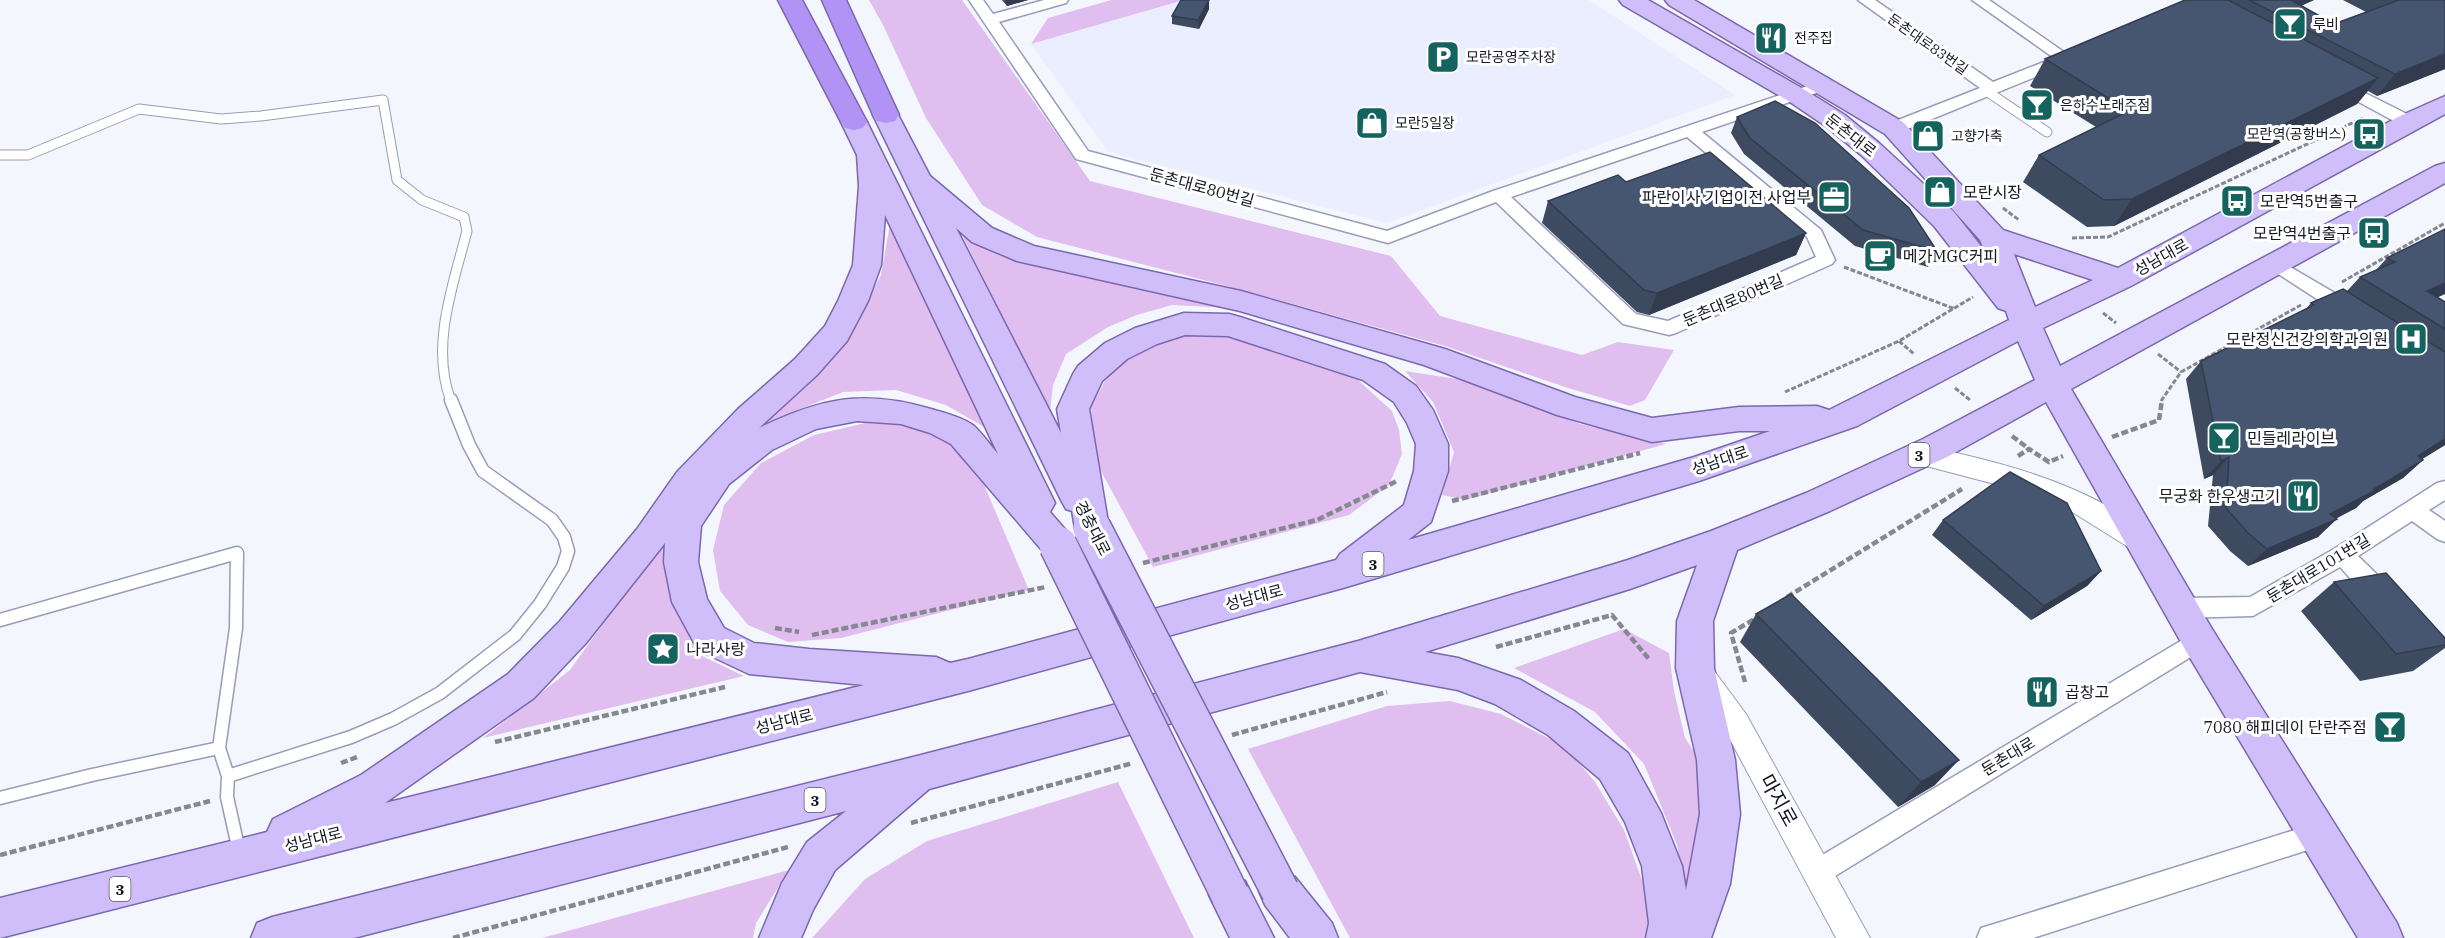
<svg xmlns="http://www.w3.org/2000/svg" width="2445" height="938" font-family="'IBM Plex Serif','Noto Sans KR',serif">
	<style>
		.built { fill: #ebeeff }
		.green { fill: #e0bef0 }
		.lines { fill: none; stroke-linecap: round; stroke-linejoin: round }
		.service-far1-casing { stroke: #979cbb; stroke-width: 11 }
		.service-casing { stroke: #979cbb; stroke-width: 15 }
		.minor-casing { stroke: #979cbb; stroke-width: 3 }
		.tertiary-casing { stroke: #979cbb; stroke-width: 2 }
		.primary-casing { stroke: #7a68ac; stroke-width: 3 }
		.motorway-casing { stroke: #7a68ac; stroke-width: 3 }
		.path-far1 { stroke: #868891; stroke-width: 3; stroke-dasharray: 5 2; stroke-linecap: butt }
		.path { stroke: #868891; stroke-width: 4.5; stroke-dasharray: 7 3; stroke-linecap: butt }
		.service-far1 { stroke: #fff; stroke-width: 9 }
		.service { stroke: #fff; stroke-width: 12 }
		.minor { fill: #fff; fill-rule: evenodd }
		.tertiary { fill: #fff; fill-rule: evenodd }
		.primary { fill: #d0befa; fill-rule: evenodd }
		.motorway { fill: #b193f6; fill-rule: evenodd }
		.primary-bridge-casing { stroke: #7a68ac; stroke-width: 40; stroke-linecap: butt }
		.primary-bridge { stroke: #d0befa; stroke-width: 37 }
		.wall { fill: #3d4a60 }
		.shaded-wall { fill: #323c4e }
		.building { fill: #475670; stroke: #323c4e; stroke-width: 1.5 }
		.labels { text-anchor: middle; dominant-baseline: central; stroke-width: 6; stroke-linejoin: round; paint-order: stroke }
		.far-poi-label { font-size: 14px; fill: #151723; stroke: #fff; text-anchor: start }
		.far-street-label { font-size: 14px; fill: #151723; stroke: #fff }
		.shield { fill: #fff; stroke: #5b5d65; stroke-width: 1.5 }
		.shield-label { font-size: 15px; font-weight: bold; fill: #151723 }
		.street-label { font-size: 16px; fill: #151723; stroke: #fff }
		.poi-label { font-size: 16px; fill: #151723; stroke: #fff; text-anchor: start }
		.near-street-label { font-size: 20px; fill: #151723; stroke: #fff }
	</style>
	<rect width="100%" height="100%" fill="#f4f6fd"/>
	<path class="built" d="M1184,0H1589L1735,95L1387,223L1108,152L1031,44Z"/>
	<path class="green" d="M869,0H962L1090,181L1391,256L1440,316L1582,355L1618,342L1674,350L1645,400L1630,406L1568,388L1445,346L1242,290L1037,237L982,205L926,118L883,25Z
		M1111,0H1184L1031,44L1048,18Z
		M891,218L991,431L946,405L896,390L843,392L767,422L844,346L881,275Z
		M958,227L1037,267L1067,269L1232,308L1172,305L1137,315L1108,327L1066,354L1053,385L1050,412Z
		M1213,331L1358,380L1392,411L1399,430L1402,454L1389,485L1349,515L1153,567L1095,460L1091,407L1105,381L1130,355L1170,335Z
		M1405,371L1476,382L1580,424L1666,444L1465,500L1442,495L1454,452L1433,402Z
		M865,423L911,426L944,439L976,466L1029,590L841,638L788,642L748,625L720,591L713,550L724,505L761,463L814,435Z
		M666,535L681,613L700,655L744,676L483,738L570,670Z
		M1624,629L1669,653L1674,691L1685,738L1721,792L1689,910L1677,845L1644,764L1595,712L1514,668Z
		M1450,701L1501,714L1566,747L1595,782L1624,830L1649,900V938H1350L1248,749L1387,706Z
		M1118,782L1194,938H812L865,879L927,841Z
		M789,870L756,923L753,938H542Z"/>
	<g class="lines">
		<g class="service-far1-casing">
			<path id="service-far1" d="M1985,90L2047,132
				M0,155H28L139,109L221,119L261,116L383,100L397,180L422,200L464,217L467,231C453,285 430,347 451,401"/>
		</g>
		<g class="service-casing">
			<path id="service" d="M0,620L237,553L236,628L219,748L228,776L227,797L239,851
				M228,776L351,737L393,719L440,693L515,635L540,604L563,567L568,551L564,537L552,520L483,471L469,445L451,400
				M0,798L92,775L219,748"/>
		</g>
		<g class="minor-casing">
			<path id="minor" d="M969,0H983L993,14L1044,0H1068L1066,3L999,22L1088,151L1387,231L1493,191L1819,82H1831L1833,85L1831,88L1702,132L1821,230L1835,260L1832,264L1676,333L1669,335L1623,324L1496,202L1388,243L1076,159ZM1687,137L1807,237L1816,257L1668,321L1636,314L1511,197Z
				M1858,0H1875L1993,82L2054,58L1972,0H1989L2074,59L2072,62L1900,132H1888L1886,128L1888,124L1980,88Z
				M2339,80L2415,118L2417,122L2409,127L2403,126L2333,88L2331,85L2333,82Z
				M2275,258L2357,306L2359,311L2357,316L2350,318L2343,316L2269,268L2266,264L2269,260Z
				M2445,481V500L2429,510L2445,521V542L2437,539L2412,521L2358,556L2392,589L2395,596L2392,603C2372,610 2353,580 2340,567L2253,616L2182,618L2174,615L2171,608L2174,601L2182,598L2250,597L2334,549L2437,483Z
				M2199,630L2207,633L2211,640L2207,647L1827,881L1818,885L1809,881L1805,872L1809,863Z
				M2320,822L2329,825L2333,834L2329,843L2320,846L2033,938H1977L1981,928L1991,925Z"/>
		</g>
		<g class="tertiary-casing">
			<path id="tertiary" d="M1920,445C1992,460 2065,478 2128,518C2138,525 2150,531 2155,542L2151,550L2142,553L2133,550L2069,510L2025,492L1911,462L1907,455L1911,448Z
				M1702,664L1712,668L1746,714L1870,938H1836L1726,732L1688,677L1692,668Z"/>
		</g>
		<g class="primary-casing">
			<path id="primary" d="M1619,0H1648L1805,90L1845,115L1879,143L1954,212L1984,250L1980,240L1885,134L1669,5L1665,0H1694L1903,122L2003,230L2118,268L2400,116L2445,96V114L2131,286L2043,328L2060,366L2435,166L2445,163V183L2071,389L2212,629L2397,923L2403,938H2358L2186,651L2046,402L1947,457L1830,511L1737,550L1713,621L1714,668L1735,760L1740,814L1730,884L1711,938H1646L1649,923L1642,866L1625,822L1600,779L1548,735L1495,704L1458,690L1360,672L929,789L835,870L813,910L801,938H759L782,883L807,842L846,811L354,938H251L257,923L272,917L921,755L1358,641L1628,560L1711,531L1806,493L1923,439L2035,380L2018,341L1857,426L1699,481L1343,588L968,691L0,938V898L267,832L273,819L361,775L508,674L560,621L637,529L677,472L738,409L795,359L825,326L838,301L853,265L859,186L857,155L841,122L845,116L854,114L863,116L867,122L1055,503L1050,512L1070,535L1075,545L1070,555L1058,559L1046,555L951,444L930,433L901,424L857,421L816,429L772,450L729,484L701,526L698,562L707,599L724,628L754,643L809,649L936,657L950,663L968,659L1336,560L1340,554L1404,505L1414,471L1416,444L1407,423L1394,402L1363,380L1228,336L1185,335L1157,344L1127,359L1102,381L1089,409L1109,528L1104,538L1092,542L1080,538L1075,528L1072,511L1066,509L1061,500L873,115L877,109L886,107L895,109L930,176L992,228L1034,246L1241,291L1445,349L1575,397L1652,418L1739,407L1817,406L1829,410L2009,320L2006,311L1998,308L1934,226L1861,155L1827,127L1787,100L1623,5ZM885,215L998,454C990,445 983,434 974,426C962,417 945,413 931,409C864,389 821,398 759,428L817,375L847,341L868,301L881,265ZM956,228L972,242L1017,261L1240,311L1424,365L1557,415L1652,442L1739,431H1770L1694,457L1408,540L1431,522L1448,471V444L1433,410L1416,386L1385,364L1240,317L1229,314L1184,313L1135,328L1105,343L1078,366L1073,374L1057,409L1061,433ZM2014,254L2093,280L2035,307ZM665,543L664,562L672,602L698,650L749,674L864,685L385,803L534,698L586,643ZM1697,565L1677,621L1676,668L1697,760L1700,814L1686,890L1682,866L1661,813L1628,753L1574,711L1521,680L1458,658L1425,652L1630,589Z
				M1280,871L1295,877L1332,923L1338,938H1290L1265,905L1259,891L1265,877Z
				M1230,875L1245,881L1274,938H1230L1209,895L1215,881Z"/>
		</g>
		<g class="motorway-casing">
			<path id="motorway" d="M778,0H802L867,122L863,128L854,130L845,128L841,122Z
				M822,0H846L899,115L895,121L886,123L877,121L873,115Z"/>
		</g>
		<path class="path-far1" d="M2003,208L2019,220
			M2072,238L2108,237L2363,118
			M1844,267L1955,309
			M2342,282L2445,223
			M2103,313L2116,323
			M1899,341L1914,354
			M2158,354L2181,372
			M1955,388L1970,400
			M1785,392L1899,341L1973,297
			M2161,401L2181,372L2301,305"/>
		<path class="path" d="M2012,436L2029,449
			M2112,437L2159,420L2162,400
			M2018,456L2029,449L2049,462L2063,456
			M1452,501L1640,453
			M1143,563L1317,520L1397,481
			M1787,597L1962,489
			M775,628L799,632
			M812,635L1046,587
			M1496,647L1612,615L1649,659
			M1745,682L1731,633L1756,618
			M1232,735L1387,692
			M495,742L725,687
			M341,763L357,757
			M911,823L1133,763
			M0,855L210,801
			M453,938L788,847"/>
		<use href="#service-far1" class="service-far1"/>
		<use href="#service" class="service"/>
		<use href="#minor" class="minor"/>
		<use href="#tertiary" class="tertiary"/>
		<use href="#primary" class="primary"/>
		<use href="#motorway" class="motorway"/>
		<g class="primary-bridge-casing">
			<path id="primary-bridge" d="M1092,528L1280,891
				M1058,545L1230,895"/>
		</g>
		<use href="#primary-bridge" class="primary-bridge"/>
	</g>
	<path class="wall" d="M1002,0H1028L1007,6Z
		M1209,0V9L1199,29L1172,24V16Z
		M2185,0H2314L2301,6L2334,24L2366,12L2343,0H2445V69L2377,96L2368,91L2357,104L2114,226L2087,227L2023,182L2039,155L2096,127L2030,86L2045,59Z
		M1737,117L1937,251L1928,267L1855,246L1744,154L1731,133Z
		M1626,182L1806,233L1796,255L1649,315L1637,312L1542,223L1548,201Z
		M2445,229V294L2437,297L2445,302V445L2422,459L2423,460L2403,478L2363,501L2356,508L2336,518L2318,537L2248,566L2230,551L2208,526L2213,475L2204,479L2186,379L2201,361L2305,310L2311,303L2347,291L2360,277L2375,271L2387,258Z
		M1943,520L2101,571L2087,586L2031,620L1932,535Z
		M2334,582L2445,638V648L2413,671L2360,681L2301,611Z
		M1756,614L1935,785L1898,807L1740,642Z"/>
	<path class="shaded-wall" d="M1006,0H1028L1007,6Z
		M1209,0V9L1199,29L1198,20Z
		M2282,0H2314L2278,15Z
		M2445,54V69L2377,96L2395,74Z
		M2378,78L2357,104L2114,226L2132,199Z
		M1806,233L1796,255L1649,315L1657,293Z
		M2445,283V294L2412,309L2427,291Z
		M2445,439V445L2398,474L2418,456Z
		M2229,457L2213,475L2204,479L2221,461Z
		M2423,460L2403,478L2363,501L2356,508L2326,524L2337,519L2318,537L2248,566L2267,549L2330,514Z
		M2101,571L2087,586L2031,620L2044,606Z
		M1959,760L1935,785L1898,807L1921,782Z"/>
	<path class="building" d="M1181,0H1209L1198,20L1172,16Z
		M2185,0H2228L2378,78L2132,199L2104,200L2039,155L2129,111L2045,59Z
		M2249,0H2291L2334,24L2399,0H2445V54L2395,74Z
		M1775,101L1815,123L1909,208L1937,251L1863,230L1750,138L1737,117Z
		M1710,152L1806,233L1657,293L1644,290L1548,201L1618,175L1626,182Z
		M2445,229V283L2427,291L2445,302V329L2360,277L2395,262L2387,258Z
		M2343,289L2445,352V439L2418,456L2423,460L2374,489L2376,490L2330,514L2337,519L2267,549L2248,533L2226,508L2229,457L2221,461L2201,361L2314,305L2311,303Z
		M2010,472L2067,503L2101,571L2044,606L1943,520Z
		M2386,573L2445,638V645L2396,654L2334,582Z
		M1791,594L1959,760L1921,782L1756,614Z"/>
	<defs>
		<g id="bar-square" transform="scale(1.725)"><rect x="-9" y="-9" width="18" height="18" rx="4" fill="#15635e" stroke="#fff"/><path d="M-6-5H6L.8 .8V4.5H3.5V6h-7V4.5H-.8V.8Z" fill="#fff"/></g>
		<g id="restaurant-square" transform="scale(1.725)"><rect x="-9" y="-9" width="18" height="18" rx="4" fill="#15635e" stroke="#fff"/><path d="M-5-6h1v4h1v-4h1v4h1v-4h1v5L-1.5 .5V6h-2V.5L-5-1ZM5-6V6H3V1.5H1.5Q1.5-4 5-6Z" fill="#fff"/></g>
		<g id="parking-square" transform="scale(1.725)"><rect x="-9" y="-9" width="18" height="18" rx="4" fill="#15635e" stroke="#fff"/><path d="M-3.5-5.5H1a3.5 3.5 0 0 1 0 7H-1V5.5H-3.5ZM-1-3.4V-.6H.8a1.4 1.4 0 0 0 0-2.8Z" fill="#fff"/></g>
		<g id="shop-square" transform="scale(1.725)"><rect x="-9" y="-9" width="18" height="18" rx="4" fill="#15635e" stroke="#fff"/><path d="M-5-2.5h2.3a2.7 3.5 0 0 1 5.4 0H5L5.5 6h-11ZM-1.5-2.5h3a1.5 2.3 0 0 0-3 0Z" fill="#fff"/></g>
		<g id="bus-square" transform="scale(1.725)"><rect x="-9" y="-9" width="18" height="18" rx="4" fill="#15635e" stroke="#fff"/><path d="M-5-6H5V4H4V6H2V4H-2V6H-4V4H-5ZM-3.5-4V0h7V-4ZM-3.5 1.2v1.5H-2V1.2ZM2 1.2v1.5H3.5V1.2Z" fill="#fff"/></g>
		<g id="office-square" transform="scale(1.725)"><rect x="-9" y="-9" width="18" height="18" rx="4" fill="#15635e" stroke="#fff"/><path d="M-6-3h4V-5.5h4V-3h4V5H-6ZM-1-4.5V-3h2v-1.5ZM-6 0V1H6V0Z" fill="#fff"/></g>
		<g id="cafe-square" transform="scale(1.725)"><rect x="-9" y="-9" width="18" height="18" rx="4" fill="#15635e" stroke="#fff"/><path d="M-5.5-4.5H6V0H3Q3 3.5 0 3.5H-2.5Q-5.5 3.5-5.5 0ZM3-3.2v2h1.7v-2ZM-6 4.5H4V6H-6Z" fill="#fff"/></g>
		<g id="hospital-square" transform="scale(1.725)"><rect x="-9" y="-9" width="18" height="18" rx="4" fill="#15635e" stroke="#fff"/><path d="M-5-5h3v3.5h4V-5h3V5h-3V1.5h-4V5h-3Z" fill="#fff"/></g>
		<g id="sight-square" transform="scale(1.725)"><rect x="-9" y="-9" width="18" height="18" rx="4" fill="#15635e" stroke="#fff"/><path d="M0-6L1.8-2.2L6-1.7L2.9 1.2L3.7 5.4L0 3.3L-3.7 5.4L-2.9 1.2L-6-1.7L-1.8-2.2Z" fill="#fff"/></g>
	</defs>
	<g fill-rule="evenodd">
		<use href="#bar-square" x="2290" y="24"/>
		<use href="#restaurant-square" x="1771" y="38"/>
		<use href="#parking-square" x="1443" y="57"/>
		<use href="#bar-square" x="2037" y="105"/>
		<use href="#shop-square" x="1372" y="123"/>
		<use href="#bus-square" x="2369" y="134"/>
		<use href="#shop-square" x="1928" y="136"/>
		<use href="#shop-square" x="1940" y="192"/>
		<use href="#office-square" x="1834" y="197"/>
		<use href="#bus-square" x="2237" y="201"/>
		<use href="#bus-square" x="2374" y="233"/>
		<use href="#cafe-square" x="1880" y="256"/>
		<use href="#hospital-square" x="2411" y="339"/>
		<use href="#bar-square" x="2224" y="438"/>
		<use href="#restaurant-square" x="2303" y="496"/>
		<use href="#sight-square" x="663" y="649"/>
		<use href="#restaurant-square" x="2042" y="692"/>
		<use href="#bar-square" x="2390" y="727"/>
	</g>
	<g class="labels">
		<g class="far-poi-label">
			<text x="2313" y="24">루비</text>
			<text x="1794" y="38">전주집</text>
			<text x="1466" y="57">모란공영주차장</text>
			<text x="2060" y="105">은하수노래주점</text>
			<text x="1395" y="123">모란5일장</text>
			<text x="2346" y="134" text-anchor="end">모란역(공항버스)</text>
			<text x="1951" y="136">고향가축</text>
		</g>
		<g class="far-street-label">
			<text transform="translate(1928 44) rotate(35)">둔촌대로83번길</text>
		</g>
		<g class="shield">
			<rect x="1908.5" y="443" width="21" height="24" rx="4.5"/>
			<rect x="1362.5" y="552" width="21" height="24" rx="4.5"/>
			<rect x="804.5" y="788" width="21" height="24" rx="4.5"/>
			<rect x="109.5" y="877" width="21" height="24" rx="4.5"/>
		</g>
		<g class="shield-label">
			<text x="1919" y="455">3</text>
			<text x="1373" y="564">3</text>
			<text x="815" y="800">3</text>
			<text x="120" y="889">3</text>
		</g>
		<g class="street-label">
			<text transform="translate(1851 135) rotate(38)">둔촌대로</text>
			<text transform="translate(1202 187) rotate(15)">둔촌대로80번길</text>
			<text transform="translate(2161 257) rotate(-29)">성남대로</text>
			<text transform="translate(1733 300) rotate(-23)">둔촌대로80번길</text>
			<text transform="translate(1720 460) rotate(-19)">성남대로</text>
			<text transform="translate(1093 528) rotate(63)">경충대로</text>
			<text transform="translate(2318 568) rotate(-31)">둔촌대로101번길</text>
			<text transform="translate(1254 597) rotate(-15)">성남대로</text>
			<text transform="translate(784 721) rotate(-14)">성남대로</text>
			<text transform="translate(2008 756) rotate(-31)">둔촌대로</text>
			<text transform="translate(313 839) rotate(-14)">성남대로</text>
		</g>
		<g class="poi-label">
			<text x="1963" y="192">모란시장</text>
			<text x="1811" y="197" text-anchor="end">파란이사 기업이전 사업부</text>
			<text x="2260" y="201">모란역5번출구</text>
			<text x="2351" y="233" text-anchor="end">모란역4번출구</text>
			<text x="1903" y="256">메가MGC커피</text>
			<text x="2388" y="339" text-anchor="end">모란정신건강의학과의원</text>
			<text x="2247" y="438">민들레라이브</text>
			<text x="2280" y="496" text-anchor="end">무궁화 한우생고기</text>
			<text x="686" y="649">나라사랑</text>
			<text x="2065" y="692">곱창고</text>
			<text x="2367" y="727" text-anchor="end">7080 해피데이 단란주점</text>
		</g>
		<g class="near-street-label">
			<text transform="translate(1779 800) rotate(61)">마지로</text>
		</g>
	</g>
</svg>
